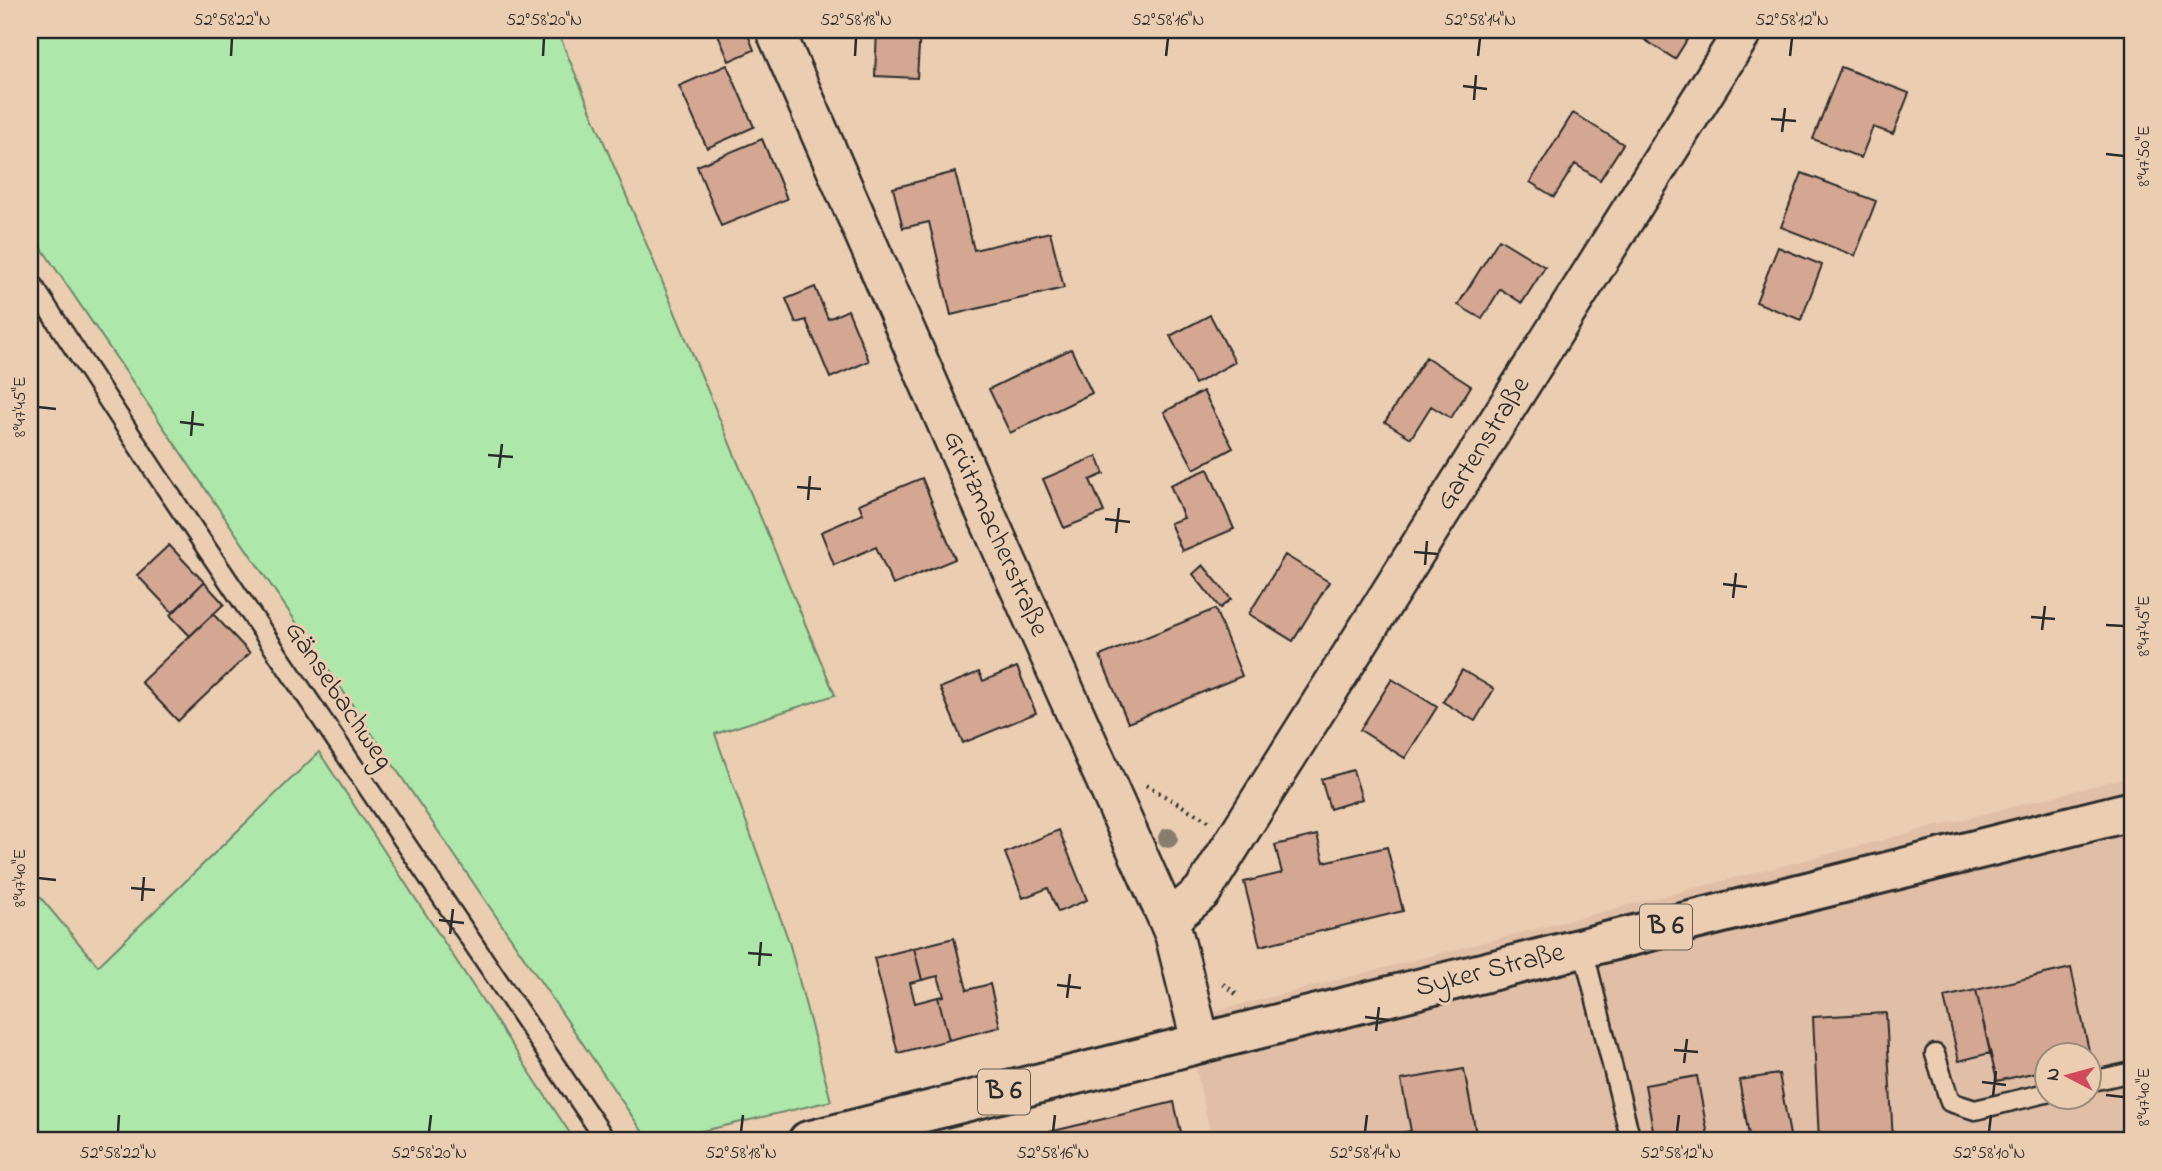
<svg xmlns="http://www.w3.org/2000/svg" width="2162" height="1171" font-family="'Indie Flower',sans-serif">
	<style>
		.built { fill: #e0bfa6; fill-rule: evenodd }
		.green { fill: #aee7aa; stroke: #6c896a; stroke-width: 2 }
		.building { fill: #d4a792; stroke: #2b2b2b; stroke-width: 2 }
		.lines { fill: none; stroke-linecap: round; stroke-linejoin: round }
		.service-casing { stroke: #2b2b2b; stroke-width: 23 }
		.minor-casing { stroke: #2b2b2b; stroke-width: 42 }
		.primary-casing { stroke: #2b2b2b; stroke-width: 44 }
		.path { stroke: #2b2b2b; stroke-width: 4.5; stroke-dasharray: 2 5; stroke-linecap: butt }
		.service { stroke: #ebcdb1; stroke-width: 18 }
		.minor { stroke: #ebcdb1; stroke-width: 37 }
		.primary { stroke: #ebcdb1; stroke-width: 38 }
		.tree { fill: #897e6e }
		.ticks { fill: none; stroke: #2b2b2b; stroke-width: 2.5 }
		.labels { text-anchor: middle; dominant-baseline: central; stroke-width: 6; stroke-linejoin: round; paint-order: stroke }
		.shield { fill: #ebcdb1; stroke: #655c53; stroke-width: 2 }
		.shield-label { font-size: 26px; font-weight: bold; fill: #2b2b2b }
		.street-label { font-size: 28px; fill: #2b2b2b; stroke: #ebcdb1 }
		.neatline { fill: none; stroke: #2b2b2b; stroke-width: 2.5 }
		.ticks-label { font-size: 18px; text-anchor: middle; fill: #2b2b2b }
	</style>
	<rect width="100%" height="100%" fill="#ebcdb1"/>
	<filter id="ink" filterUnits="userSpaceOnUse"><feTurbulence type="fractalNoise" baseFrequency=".0143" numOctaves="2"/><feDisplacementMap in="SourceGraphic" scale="14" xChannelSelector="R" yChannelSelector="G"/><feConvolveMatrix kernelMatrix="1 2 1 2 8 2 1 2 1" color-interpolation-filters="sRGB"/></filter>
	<g filter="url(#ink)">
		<path class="built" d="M2132,776V1141H1212L1185,1019ZM2046,1056H2088V1098H2046Z"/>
		<path class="green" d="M30,30H557L835,695L715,734L789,942L831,1101L660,1141H649L30,231Z
			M319,752L575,1141H30V885L98,966Z"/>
		<path class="building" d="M716,30H746L754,50L729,61Z
			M877,30H920L917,78L875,76Z
			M1632,30H1693L1675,59L1631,31Z
			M727,65L754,127L707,148L679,86Z
			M1841,67L1909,93L1893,134L1873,127L1861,158L1813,139Z
			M1573,113L1623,144L1600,180L1575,164L1554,197L1530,182Z
			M762,139L787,199L721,226L697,166Z
			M955,172L974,250L1050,232L1064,288L951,315L929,222L903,228L893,188Z
			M1802,173L1876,201L1855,256L1781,227Z
			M1499,239L1545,267L1522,303L1500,289L1482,319L1458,305Z
			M1778,247L1822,265L1801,320L1756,302Z
			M815,287L828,319L848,310L869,361L830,378L806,320L796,323L786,299Z
			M1210,315L1235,362L1195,384L1170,336Z
			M1071,349L1092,393L1010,433L989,389Z
			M1426,357L1471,386L1451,418L1431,406L1411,438L1385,422Z
			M1203,391L1233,448L1194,469L1164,412Z
			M1097,456L1104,474L1090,480L1104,512L1064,528L1043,479Z
			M1208,469L1234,529L1182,551L1170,523L1184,518L1170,485Z
			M922,478L955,559L893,585L876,547L834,565L821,532L863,514L859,504Z
			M169,545L204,582L173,613L137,575Z
			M1285,555L1329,582L1293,641L1249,614Z
			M1203,565L1231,599L1220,608L1193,574Z
			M204,582L224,604L190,636L170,615Z
			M1215,609L1242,676L1128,723L1100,656Z
			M213,614L250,653L178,721L141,682Z
			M1017,667L1036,713L963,743L940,688L979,672L983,681Z
			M1462,670L1494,689L1475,721L1443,702Z
			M1392,679L1437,707L1405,758L1360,730Z
			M1353,770L1362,799L1330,809L1321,779Z
			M1059,830L1087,900L1058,912L1048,888L1023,898L1005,853Z
			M1317,835L1324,862L1387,847L1403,911L1260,946L1244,882L1282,873L1275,845Z
			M954,938L967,990L990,984L1000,1027L949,1040L938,997L944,996L938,976L922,980L914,948Z
			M914,948L922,980L910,983L915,1003L938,997L949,1040L898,1053L874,958Z
			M2071,968L2091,1060L2088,1061V1056H2046V1070L1997,1081L1976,990Z
			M1976,990L1990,1053L1959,1061L1944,997Z
			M1886,1013L1893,1141H1819L1813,1017Z
			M1464,1069L1477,1139L1463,1141H1355L1411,1131L1401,1080Z
			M1779,1074L1791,1141H1750L1739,1080Z
			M1697,1076L1709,1141H1655L1645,1085Z
			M1174,1102L1183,1141H1012Z
			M2047,1135L2049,1141H2022Z"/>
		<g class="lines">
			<g class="service-casing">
				<path id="service" d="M30,281L157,475L601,1133L603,1141
					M1583,948L1631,1141
					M1935,1054L1950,1102L1975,1110L2046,1093
					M2088,1082L2132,1072"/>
			</g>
			<g class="minor-casing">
				<path id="minor" d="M775,30L978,496L1168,921L1174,935L1201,1044
					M1168,921L1202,892L1744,30"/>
			</g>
			<g class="primary-casing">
				<path id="primary" d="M808,1141L2132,811"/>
			</g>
			<path class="path" d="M1146,785L1208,821
				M1223,984L1239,996"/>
			<use href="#service" class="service"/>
			<use href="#minor" class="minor"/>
			<use href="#primary" class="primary"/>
		</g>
		<circle class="tree" cx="1168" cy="838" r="10"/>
	</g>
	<path class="ticks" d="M231,56L232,38M543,56L544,38M855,56L856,38M1166,56L1168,38M1478,56L1480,38M1790,56L1792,38M1463,86L1487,89M1474,100L1476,75M1771,119L1796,121M1782,132L1785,108M2106,154L2124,156M38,407L56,409M180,422L204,425M191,436L193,411M488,455L513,457M499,468L502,444M797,487L821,489M808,500L810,476M1105,519L1130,522M1116,533L1119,508M1414,552L1438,554M1425,565L1427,541M1723,584L1747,587M1733,598L1736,573M2031,617L2055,619M2106,625L2124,626M2042,630L2045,606M38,878L56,880M131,888L155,890M142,901L144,877M439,920L464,923M450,934L453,909M748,953L772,955M759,966L761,942M1057,985L1081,988M1067,998L1070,974M1365,1017L1389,1020M1376,1031L1379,1007M1674,1050L1698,1052M1684,1063L1687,1039M1982,1082L2006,1085M2106,1095L2124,1097M1993,1096L1996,1071M118,1132L119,1115M429,1132L431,1115M741,1132L743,1115M1053,1132L1055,1115M1365,1132L1367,1115M1677,1132L1679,1115M1989,1132L1991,1115"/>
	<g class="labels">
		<g class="shield">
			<rect x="1640" y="904.5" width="52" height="45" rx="5"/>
			<rect x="978" y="1069.5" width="52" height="45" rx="5"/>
		</g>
		<g class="shield-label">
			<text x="1666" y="927">B 6</text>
			<text x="1004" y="1092">B 6</text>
		</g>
		<g class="street-label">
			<text transform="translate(1484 444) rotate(-58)">Gartenstraße</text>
			<text transform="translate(995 534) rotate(66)">Grützmacherstraße</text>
			<text transform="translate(338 696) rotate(56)">Gänsebachweg</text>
			<text transform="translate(1490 971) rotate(-14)">Syker Straße</text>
		</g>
	</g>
	<rect width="2162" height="1171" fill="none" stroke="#ebcdb1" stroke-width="77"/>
	<g transform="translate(2068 1076) rotate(276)"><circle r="33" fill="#ebcdb1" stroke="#9e8c7b" stroke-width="2"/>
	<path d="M0-5L12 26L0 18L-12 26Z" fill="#d1495b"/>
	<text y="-10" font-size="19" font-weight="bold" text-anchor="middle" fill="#2b2b2b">N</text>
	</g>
	<rect x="38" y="38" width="2086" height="1094" class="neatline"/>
	<g class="ticks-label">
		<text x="232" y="25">52°58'22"N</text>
		<text x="544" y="25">52°58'20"N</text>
		<text x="856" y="25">52°58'18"N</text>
		<text x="1168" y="25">52°58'16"N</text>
		<text x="1480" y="25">52°58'14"N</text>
		<text x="1792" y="25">52°58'12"N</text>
		<text transform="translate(2143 156) rotate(-90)" y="6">8°47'50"E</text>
		<text transform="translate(19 407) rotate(-90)" y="6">8°47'45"E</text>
		<text transform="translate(2143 626) rotate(-90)" y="6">8°47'45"E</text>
		<text transform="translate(19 878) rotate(-90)" y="6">8°47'40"E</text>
		<text transform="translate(2143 1097) rotate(-90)" y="6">8°47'40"E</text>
		<text x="118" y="1158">52°58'22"N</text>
		<text x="429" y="1158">52°58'20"N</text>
		<text x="741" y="1158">52°58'18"N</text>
		<text x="1053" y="1158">52°58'16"N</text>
		<text x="1365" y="1158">52°58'14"N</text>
		<text x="1677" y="1158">52°58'12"N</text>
		<text x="1989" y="1158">52°58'10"N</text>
	</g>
</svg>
